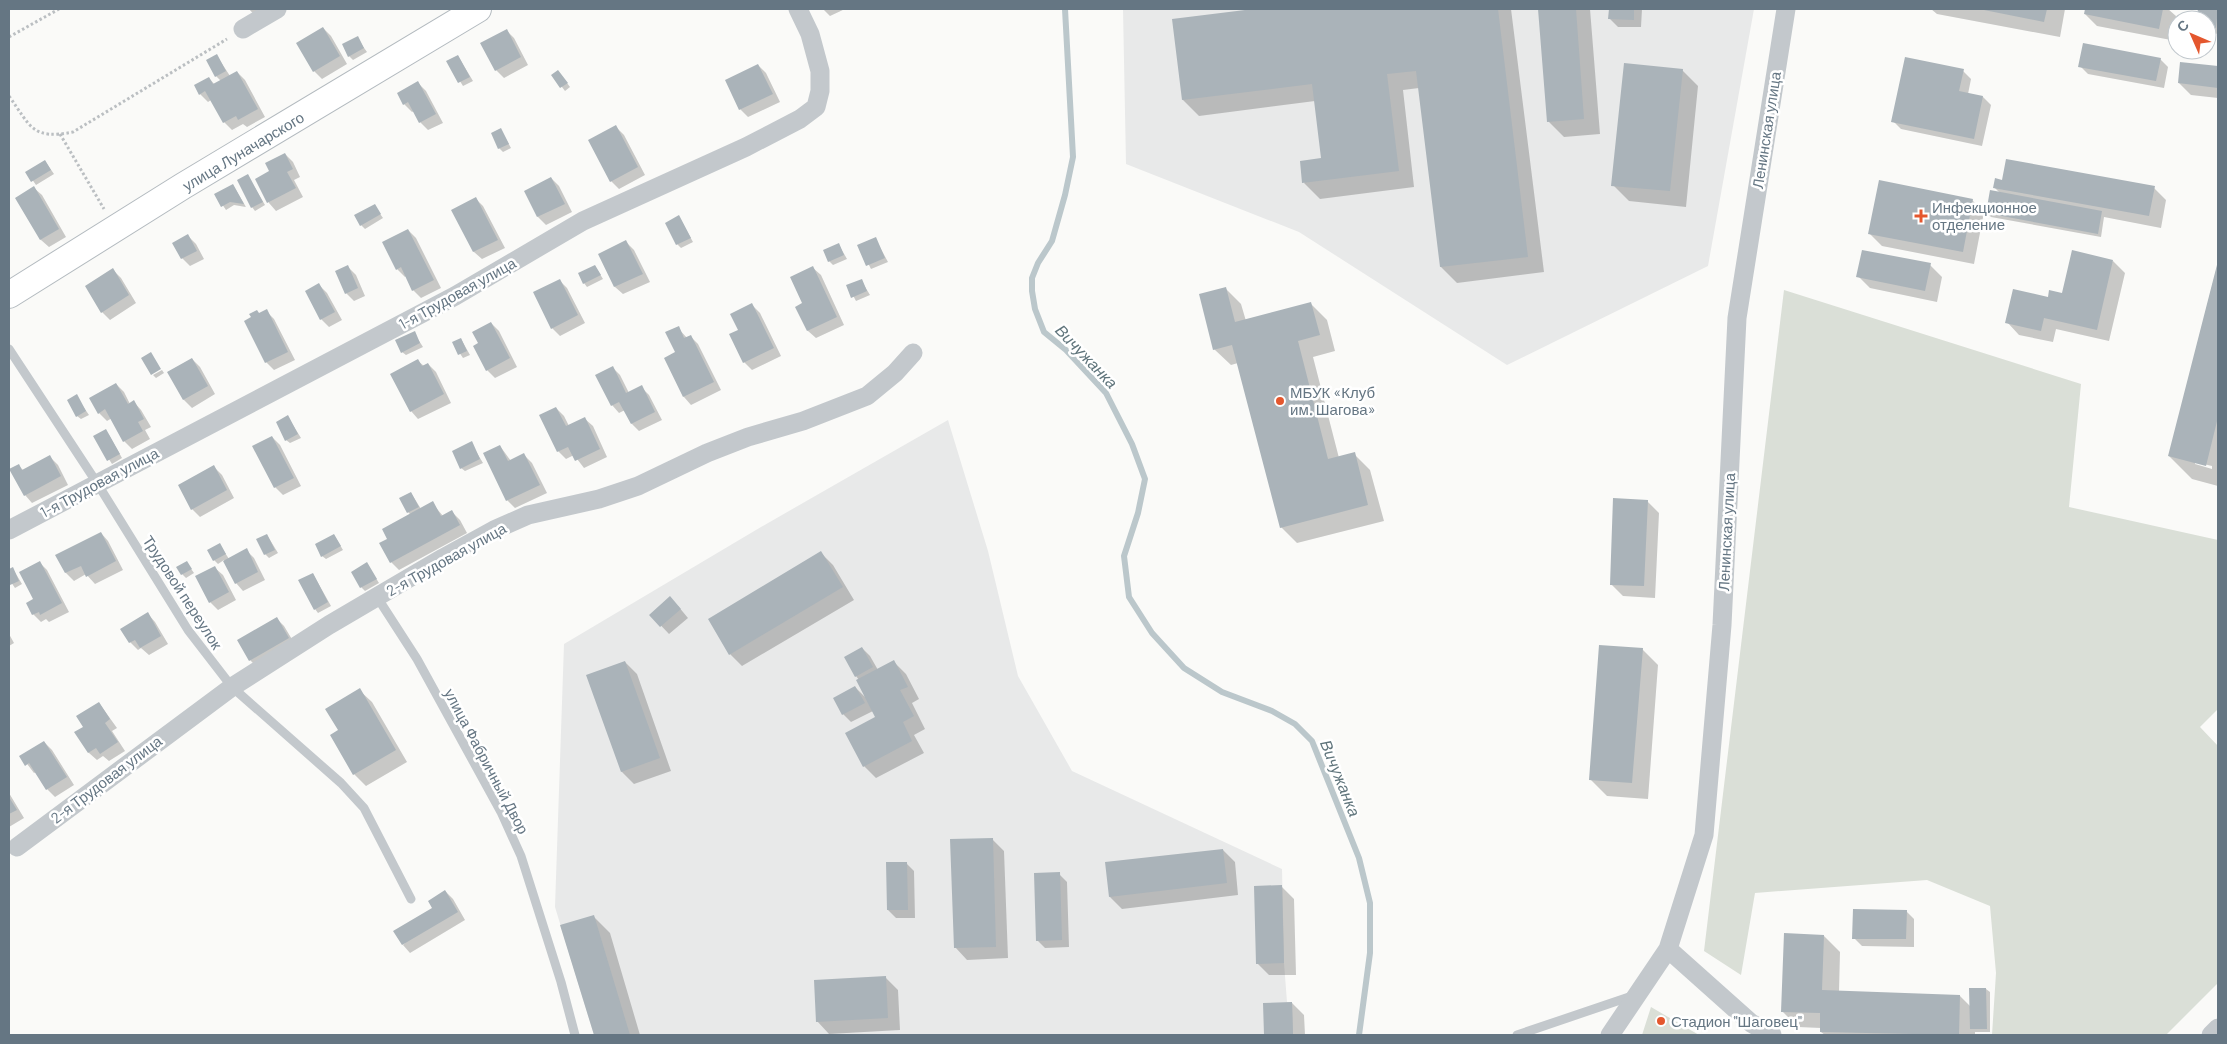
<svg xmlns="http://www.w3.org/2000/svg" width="2227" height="1044" font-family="Barlow,sans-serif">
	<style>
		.built { fill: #e8e9e9 }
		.green { fill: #dadfd7 }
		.shadow { fill: #0003; fill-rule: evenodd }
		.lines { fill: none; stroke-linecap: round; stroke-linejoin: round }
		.stream { stroke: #bbc7cb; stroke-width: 6 }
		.building { fill: #aab3b9 }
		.secondary-casing { stroke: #b3babf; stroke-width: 28 }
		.path { stroke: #bbbfc2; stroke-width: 3; stroke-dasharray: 2.5 2.5; stroke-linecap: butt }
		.service { stroke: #c3c8cc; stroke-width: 9 }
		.minor { stroke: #c3c8cc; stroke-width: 19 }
		.secondary { stroke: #fff; stroke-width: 26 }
		.poi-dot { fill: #e4572e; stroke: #fff; stroke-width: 2 }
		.labels { text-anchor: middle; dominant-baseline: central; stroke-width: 5; stroke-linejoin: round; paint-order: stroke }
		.street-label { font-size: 15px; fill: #657683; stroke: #fff }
		.poi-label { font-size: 15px; fill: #657683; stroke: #fff; text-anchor: start }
		.water-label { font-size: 16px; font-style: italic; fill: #60757c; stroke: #fff }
	</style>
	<rect width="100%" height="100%" fill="#fafaf8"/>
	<path class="built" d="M1123,9H1754L1708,266L1507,365L1299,232L1126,164Z
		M948,420L988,551L1018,676L1072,771L1282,869L1284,963L1287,1002H1292L1293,1035H594L555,907L564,644L761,527Z"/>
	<path class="green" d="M1784,290L2081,384L2069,507L2218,540V709L2200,727L2218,746V983L2166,1035H1992L1996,973L1990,906L1927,880L1755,893L1741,975L1704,951Z
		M1651,1007L1699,1035H1642Z"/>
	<path class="shadow" d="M249,9H275L259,20Z
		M823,9H845L830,16Z
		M1262,9H1511L1544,272L1457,283L1441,267L1419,88L1403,90L1414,187L1320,199L1304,183L1322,159L1315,101L1199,116L1183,100L1173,20Z
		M1539,9H1590L1600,134L1564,137L1548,121Z
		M1610,9H1642L1641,27H1618L1610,19Z
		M1931,9H2065L2060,37L1937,14Z
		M2086,9H2168L2176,16L2171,40L2097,26L2085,14Z
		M2199,9H2218V34L2207,32V20H2197Z
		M323,28L331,36L347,64L322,79L314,71Z
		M506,30L514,38L528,65L504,78L496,70Z
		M357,38L367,52L353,60L349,56Z
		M217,56L230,76L237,72L245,80L265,117L247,127L243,124L232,130L224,122L211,100L208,102L200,94L209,78L215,85L221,81L216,76Z
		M458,56L473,81L463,86L448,62Z
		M2160,59L2168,67L2164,88L2088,74L2080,66Z
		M2181,63L2218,67V98L2191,95L2179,83Z
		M758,65L766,73L780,102L748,117L740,109Z
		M1682,70L1698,86L1686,207L1629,201L1613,185Z
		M558,71L570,87L565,91L553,75Z
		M1963,71L1971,79L1968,94L1983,97L1991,105L1982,146L1901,129L1893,121Z
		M418,83L426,91L443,123L428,130L420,122L414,111L412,112L404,104Z
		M616,127L624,135L645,175L619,189L611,181Z
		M501,130L511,148L503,152L499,148Z
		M285,154L293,162L300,177L294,180L303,197L276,211L269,203L256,179L271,172Z
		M45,161L54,174L36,185L27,172Z
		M248,176L265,205L255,211L252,207Z
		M551,178L559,186L572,212L546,225L538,217L526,191Z
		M233,185L246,207L234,205L226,210L216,195Z
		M1994,187L2154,188L2166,200L2161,228L2104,217L2101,237L1991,217L1987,213L2000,193Z
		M34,188L42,195L66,237L49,247L41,240L16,198Z
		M476,199L483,206L505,248L482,259L474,252L453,210Z
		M1972,200L1984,212L1974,264L1882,246L1870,234Z
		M374,205L383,218L365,229L361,225Z
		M679,217L693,242L681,248L677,244Z
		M408,230L416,238L441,288L421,298L413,290L406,276L405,277L397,269Z
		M188,236L196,244L204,259L190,266L182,258Z
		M875,238L888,262L871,269L859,245Z
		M626,242L634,250L650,282L623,294L615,287L600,254Z
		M839,245L847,259L833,265L829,261Z
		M2113,261L2125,273L2109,341L2056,329L2053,342L2019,335L2007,322L2049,298L2063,294Z
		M2218,263V486L2192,479L2169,456ZM2195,462L2212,466V469L2195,464Z
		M1930,265L1942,277L1937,302L1870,288L1858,276Z
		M595,266L603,279L587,287L584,283Z
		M348,267L356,275L365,296L354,301L346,293Z
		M813,268L821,275L844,325L816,338L808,331L804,304Z
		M113,270L121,278L136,303L110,320L102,312Z
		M559,280L567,288L585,323L560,336L552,328Z
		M861,280L870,295L856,301L848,286Z
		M319,285L327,293L342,320L329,327L321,319Z
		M1225,288L1241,304L1246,321L1311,304L1327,320L1335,351L1313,357L1339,458L1354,454L1370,470L1384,521L1297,543L1281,527L1238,363L1231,365L1214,349Z
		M752,305L760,313L781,356L752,370L744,362L739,331Z
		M266,311L274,319L295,360L274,370L266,362L259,314Z
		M491,323L499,331L517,367L495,378L487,370L480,344Z
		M678,328L687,338L690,336L698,344L721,390L691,405L684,397L677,353Z
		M414,333L423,347L406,355L402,352Z
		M461,339L470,355L463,358L453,343Z
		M192,359L200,367L215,394L192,408L184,400L168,372Z
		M418,361L424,366L428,364L436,372L451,403L418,419L411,411Z
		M612,367L620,375L629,393L641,387L649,395L662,420L639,431L632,424L625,410L619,413L612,405Z
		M162,370L164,373L156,378L153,375Z
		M116,384L124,392L130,404L134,402L141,410L151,427L145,430L150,439L132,449L124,441L112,418L107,421L99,413Z
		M76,396L89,415L81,419L77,416Z
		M556,408L564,416L569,426L585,419L593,426L607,457L584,468L574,455L566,459L558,451Z
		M288,417L301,438L290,443L286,440Z
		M109,435L122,458L112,464L95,437Z
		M272,437L280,445L301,486L283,495L275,487Z
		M471,443L483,463L465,471L461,468Z
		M500,446L511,461L524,455L532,463L547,493L515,508L507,500L485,454Z
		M50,457L58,465L68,485L32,503L25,495L18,465L24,471Z
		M214,467L222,475L234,498L200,517L192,509Z
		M411,493L421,509L432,503L443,516L452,512L460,520L467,533L399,570L391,562L389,539L411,515L408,512Z
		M1647,501L1659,513L1655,598L1623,596L1611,584Z
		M101,533L108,541L123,570L95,584L86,574L74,581L66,573L57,556Z
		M267,535L278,553L269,558L265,554Z
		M334,535L343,550L326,559L322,556Z
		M220,545L229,559L246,550L254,558L265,580L243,591L236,583L224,560L218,564L214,560Z
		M821,553L833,565L854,600L742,666L730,654Z
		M39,562L47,570L69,612L49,622L46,619L41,622L33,614Z
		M187,563L194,573L186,578L182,574Z
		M367,564L379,583L365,591L361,587Z
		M215,568L223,575L236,600L218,610L210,602Z
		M13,569L22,584L15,588L9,579V571Z
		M313,574L331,606L318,613L315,609Z
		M678,606L688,618L669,634L651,615Z
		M148,614L155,622L168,644L149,655L141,648L138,650L130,642Z
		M276,618L284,626L296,646L258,668L250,660L239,641Z
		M9,634L14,643L9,646Z
		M862,648L870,656L878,670L894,662L906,674L919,699L912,703L925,729L914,735L924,753L876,778L864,766L877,718L873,711L851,722L843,714L855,687L865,697L859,680L856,676Z
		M1642,649L1658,665L1648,799L1607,796L1591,780Z
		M625,662L637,674L671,771L634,784L622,772L588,676Z
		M359,690L372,702L407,762L366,786L354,774L331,735L340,730Z
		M99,703L117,728L112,731L125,751L109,761L103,756L97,760L89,753L76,733L84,727Z
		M44,742L52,750L74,785L55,797L47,789L36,772L34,773L21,756Z
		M9,793L24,818L9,827Z
		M992,839L1004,851L1008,958L967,960L955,947Z
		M1223,850L1235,862L1238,895L1122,909L1110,897L1107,864Z
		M906,863L914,871L915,918H896L888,910Z
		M1059,874L1067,882L1069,947L1045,948L1037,940Z
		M1282,887L1294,899L1296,975H1269L1257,963Z
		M445,891L453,899L465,920L410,953L403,945L434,909Z
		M1906,911L1914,919V947L1862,946L1854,938Z
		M594,917L610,933L640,1035H595L562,926Z
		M1824,936L1840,952L1839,992L1960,996L1971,1007L1986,989L1990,992V1032H1975V1035H1825L1821,1032V1028L1798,1027L1782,1011Z
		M886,978L898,990L900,1030L829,1034L817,1021Z
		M1292,1003L1304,1015L1305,1035H1265L1264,1004Z"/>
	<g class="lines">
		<path class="stream" d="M1065,9L1073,157L1065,195L1052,241L1038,263L1032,278V291L1035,309L1044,332L1066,350L1106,393L1132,444L1145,479L1138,513L1124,556L1129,597L1152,633L1184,668L1222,692L1272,711L1295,724L1312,741L1359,858L1370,903V953L1359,1035"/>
	</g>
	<path class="building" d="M1253,9H1498L1528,257L1440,267L1416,71L1387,74L1399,171L1302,183L1300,161L1321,158L1312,84L1182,100L1172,19Z
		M1538,9H1576L1584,119L1547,122Z
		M1609,9H1634V20L1608,19Z
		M1979,9H2047L2044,22Z
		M2085,9H2163L2159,29L2084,14Z
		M2198,9H2218L2216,28L2207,26V20H2196Z
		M323,27L340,56L313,72L296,43Z
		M507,29L521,57L495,71L480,43Z
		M358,36L364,48L348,57L342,44Z
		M2083,43L2161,58L2156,81L2078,67Z
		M217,54L226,71L215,77L206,60Z
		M458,55L470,77L458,83L446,61Z
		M1905,57L1964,69L1959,91L1983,96L1974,139L1891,122Z
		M2180,62L2218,66V88L2178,83Z
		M1624,63L1683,69L1670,191L1611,186Z
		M758,64L773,94L739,110L725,80Z
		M558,70L568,83L560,88L551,75Z
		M237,71L258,109L238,120L236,116L223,123L205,91L199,95L194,85L209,77L213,84Z
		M418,81L436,114L419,123L408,102L403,105L397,93Z
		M616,125L638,167L610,182L588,140Z
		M501,128L509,144L498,149L491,133Z
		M285,153L293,169L287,172L296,188L267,203L255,179L269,171L265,163Z
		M2006,159L2155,186L2149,216L1993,188L1995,178L2002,180Z
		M45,160L51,170L31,182L25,172Z
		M248,174L263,202L251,208L237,180Z
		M551,177L565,204L537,217L524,191Z
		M1879,180L1973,199L1963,252L1868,234Z
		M233,184L244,204L230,202L221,207L214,194Z
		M34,186L59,229L40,240L15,198Z
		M1990,190L2102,211L2098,234L1986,213Z
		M476,197L498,240L473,252L451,210Z
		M375,204L381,214L360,226L354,215Z
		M679,215L691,238L676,245L665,223Z
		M408,229L434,280L412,291L401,267L396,270L382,242Z
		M188,234L197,251L181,259L172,243Z
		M876,237L885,258L866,266L857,245Z
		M626,240L643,274L614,287L598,254Z
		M839,243L844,255L828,262L823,250Z
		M1862,250L1931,263L1925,291L1856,277Z
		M2072,250L2113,260L2097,330L2044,318L2041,331L2005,323L2013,289L2048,297L2049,290L2062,293Z
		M2218,261V417L2206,466L2168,456Z
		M348,265L358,288L345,294L335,271Z
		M595,265L601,275L583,284L578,273Z
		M813,266L837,317L807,331L795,307L802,303L790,277Z
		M113,268L129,295L101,313L85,286Z
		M560,279L578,315L551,329L533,292Z
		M862,279L867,291L851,298L846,285Z
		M319,283L335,312L320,320L305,291Z
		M1226,287L1235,322L1311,302L1320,335L1298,341L1328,459L1355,452L1368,505L1280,528L1232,345L1213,350L1199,294Z
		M752,303L774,348L743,363L729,334L738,330L730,314Z
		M267,309L288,352L265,363L244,321L251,317L249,314L257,310L259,313Z
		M491,322L510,358L486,371L473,346L478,343L472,332Z
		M679,326L684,338L691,335L714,382L683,397L664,358L675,352L665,332Z
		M415,331L420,343L401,353L395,340Z
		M461,338L467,351L458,355L452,342Z
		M151,352L161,369L151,375L141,358Z
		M192,358L208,386L183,400L167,372Z
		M418,359L422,366L428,363L444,394L410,412L390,374Z
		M613,366L626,393L642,385L655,412L631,424L619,402L611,406L595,375Z
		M116,383L128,404L134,400L144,419L138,422L143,431L123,442L105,409L98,414L89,398Z
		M77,394L86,411L76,417L67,400Z
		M556,407L566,426L585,417L600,449L575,461L568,447L557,452L539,415Z
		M288,415L298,434L285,441L276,422Z
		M106,429L120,454L107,461L93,436Z
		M272,436L294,478L274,488L252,446Z
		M472,441L480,459L460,469L452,451Z
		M500,445L508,461L524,453L540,485L506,501L483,453Z
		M50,455L61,476L24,496L9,469L19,464L22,470Z
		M214,465L227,490L191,510L178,485Z
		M411,492L419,507L407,513L399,498Z
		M1613,498L1648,500L1644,586L1610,585Z
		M433,501L441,516L452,510L460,525L390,563L379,543L387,539L382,529Z
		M101,532L116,561L86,577L81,566L65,573L55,555Z
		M267,534L275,550L264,555L256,539Z
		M334,534L341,546L321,557L315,544Z
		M220,543L226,554L213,561L207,550Z
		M247,548L258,572L235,584L223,561Z
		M821,551L843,587L729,655L708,619Z
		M40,561L62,603L40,615L39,612L32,615L26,603L33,599L19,572Z
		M187,561L192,569L181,575L176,567Z
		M367,562L377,579L360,588L351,572Z
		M215,566L229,592L209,603L195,576Z
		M13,567L19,581L10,585L9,569Z
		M313,573L328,602L314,610L298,580Z
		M670,596L681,609L660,627L649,615Z
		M148,612L161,636L140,648L135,640L129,643L120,629Z
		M277,617L289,638L249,661L237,640Z
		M1599,645L1643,648L1632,783L1589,780Z
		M862,647L873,667L855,677L844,657Z
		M894,660L908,687L900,690L914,716L903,722L912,741L863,767L845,733L875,717L856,680Z
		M625,661L660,758L621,772L586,675Z
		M855,686L865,703L842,715L833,698Z
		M360,688L396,750L353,775L330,735L338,730L325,709Z
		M99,702L110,719L105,723L118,742L100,754L96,748L88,753L74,732L83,727L76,716Z
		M44,741L67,777L46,790L29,763L25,766L19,756Z
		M9,797L17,810L9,814Z
		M993,838L996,947L954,948L950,839Z
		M1223,849L1227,883L1109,897L1105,862Z
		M886,862H907L908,910H887Z
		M1060,872L1062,940L1036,941L1034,873Z
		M1282,885L1284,963L1256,964L1254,886Z
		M445,890L458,912L402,945L393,931L432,908L428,901Z
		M1853,909L1907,910L1906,939H1852Z
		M594,915L630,1035H594L560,925Z
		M1784,933L1824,935L1822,990L1960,995L1959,1035L1820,1032V1013L1781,1012Z
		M886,976L888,1018L816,1022L814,980Z
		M1969,988H1986L1987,1029H1970Z
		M1292,1002L1293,1035H1264L1263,1003Z"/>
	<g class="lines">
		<g class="secondary-casing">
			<path id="secondary" d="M9,295L183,186L478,9"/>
		</g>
		<path class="path" d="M9,37L59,9
			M9,96C31,127 32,140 73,132L227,39
			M60,134L104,209"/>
		<path class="service" d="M9,349L97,483L188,630L232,687L341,783L364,808L411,899
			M377,597L417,659L501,812L521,856L561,982L575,1035
			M1517,1035L1632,996"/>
		<path class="minor" d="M243,29L277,9
			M9,530L455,296L583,221L746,147L800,119L816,107L820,91V71L810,34L798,9
			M17,847L232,687L329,625L443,558L494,530L528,515L599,499L638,486L707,453L748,437L803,421L867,396L895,373L913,353
			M1668,949L1751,1023L1772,1035
			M1610,1035L1668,949L1704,835L1722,625L1737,318L1786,9
			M2211,1035L2218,1028"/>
		<use href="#secondary" class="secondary"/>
	</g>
	<g class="poi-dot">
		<path d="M1918.5 208.5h5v5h5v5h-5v5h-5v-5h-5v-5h5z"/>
		<circle cx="1280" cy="401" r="5"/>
		<circle cx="1661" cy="1021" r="5"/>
	</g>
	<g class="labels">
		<g class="street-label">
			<text transform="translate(1766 130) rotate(-81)">Ленинская улица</text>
			<text transform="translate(243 151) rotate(-31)">улица Луначарского</text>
			<text transform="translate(457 293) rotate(-29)">1-я Трудовая улица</text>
			<text transform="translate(99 482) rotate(-28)">1-я Трудовая улица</text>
			<text transform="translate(1726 532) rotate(-87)">Ленинская улица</text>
			<text transform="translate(446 559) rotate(-29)">2-я Трудовая улица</text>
			<text transform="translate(183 592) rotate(57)">Трудовой переулок</text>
			<text transform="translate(487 761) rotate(62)">улица Фабричный Двор</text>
			<text transform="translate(106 779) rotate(-37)">2-я Трудовая улица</text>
		</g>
		<g class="poi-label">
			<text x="1932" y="207">Инфекционное<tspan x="1932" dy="17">отделение</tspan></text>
			<text x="1290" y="392">МБУК «Клуб<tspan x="1290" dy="17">им. Шагова»</tspan></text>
			<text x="1671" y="1021">Стадион "Шаговец"</text>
		</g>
		<g class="water-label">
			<text transform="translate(1087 356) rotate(46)">Вичужанка</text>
			<text transform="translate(1341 778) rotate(68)">Вичужанка</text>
		</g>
	</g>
	<rect width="2227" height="1044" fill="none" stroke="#657683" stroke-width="20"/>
	<g transform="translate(2192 35) rotate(315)"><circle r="24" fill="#ffffff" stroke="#c1c8cd"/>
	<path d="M0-4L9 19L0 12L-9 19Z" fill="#e4572e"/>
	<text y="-8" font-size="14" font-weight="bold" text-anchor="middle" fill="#657683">С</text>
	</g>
</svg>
